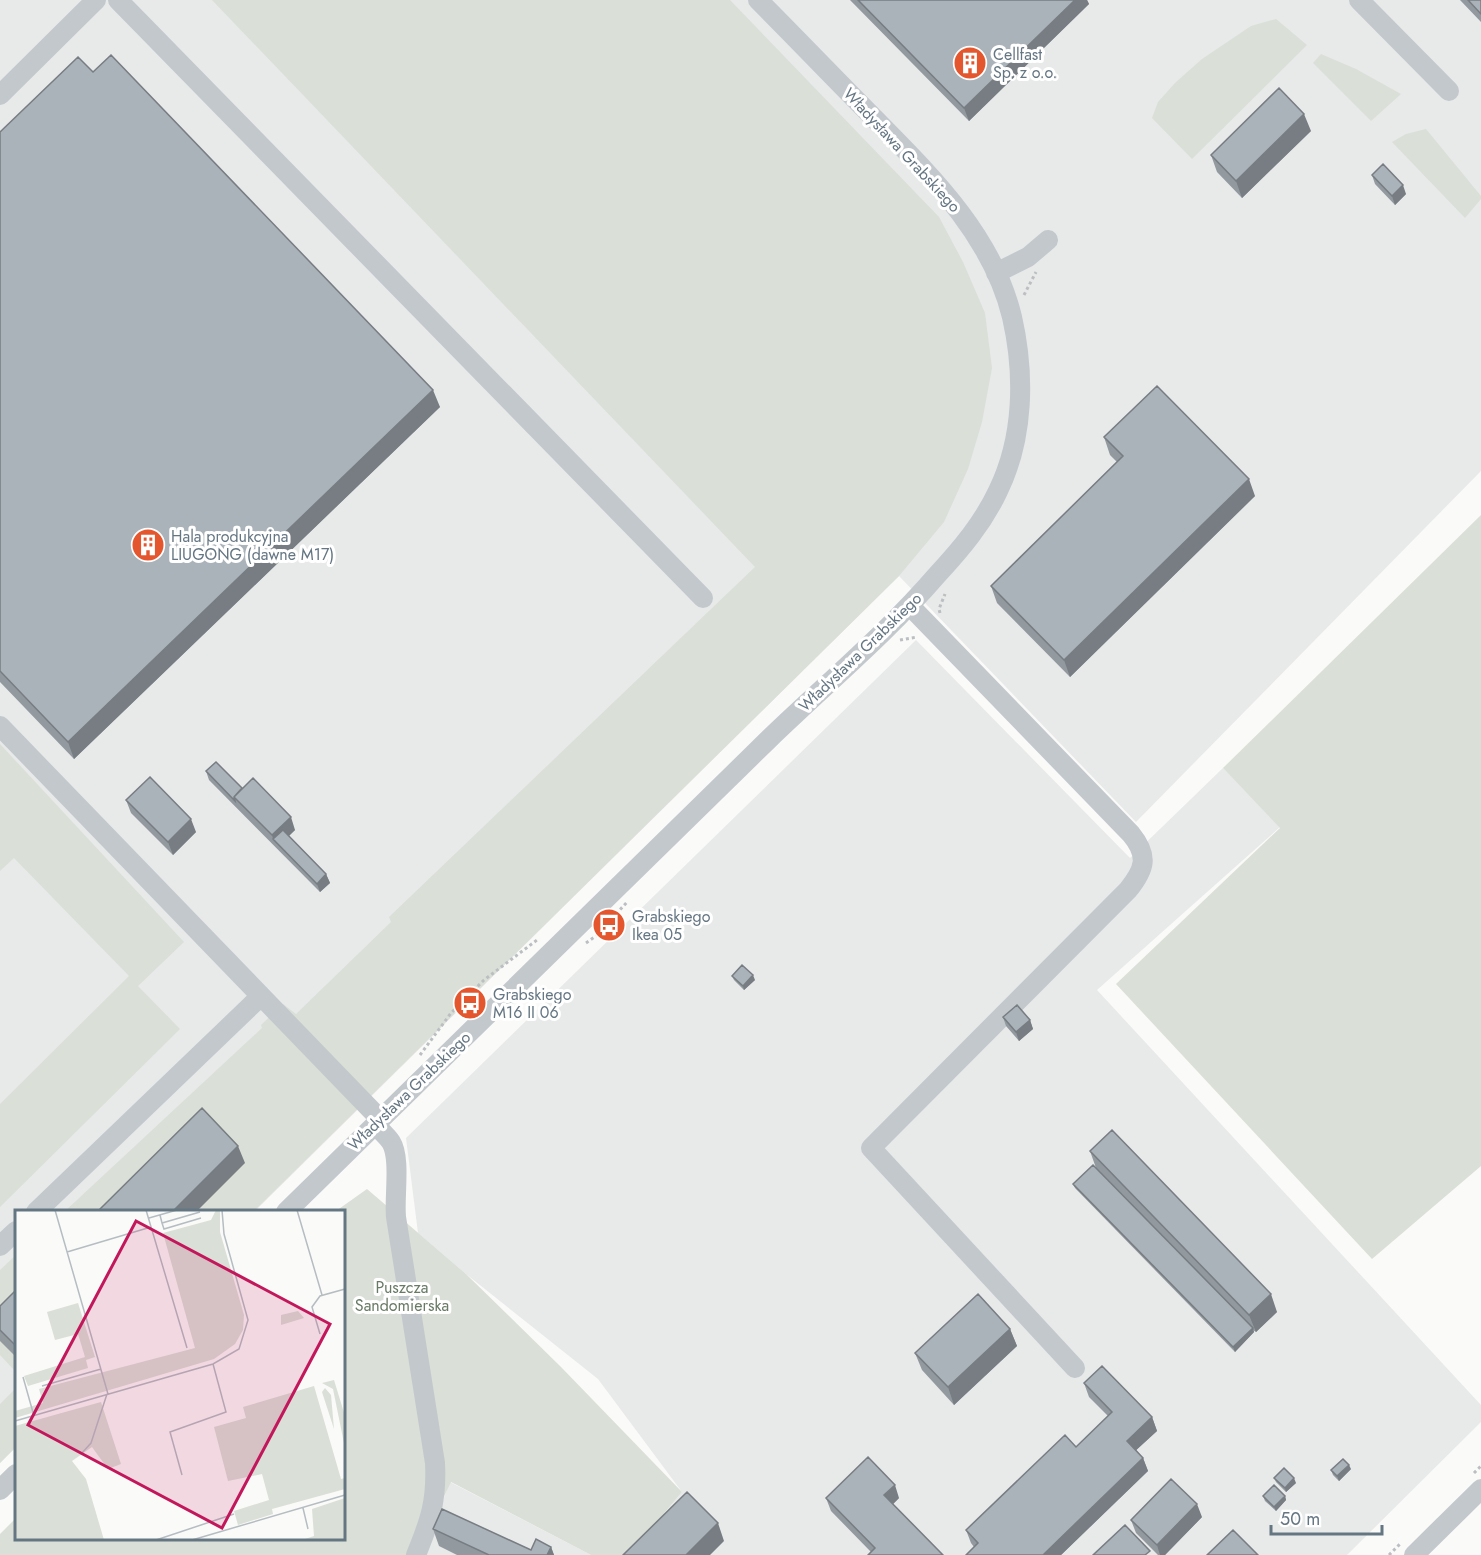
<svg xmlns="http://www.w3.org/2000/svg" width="1481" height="1555" font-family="Jost,sans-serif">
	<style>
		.built { fill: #e8e9e9 }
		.green { fill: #dadfd7 }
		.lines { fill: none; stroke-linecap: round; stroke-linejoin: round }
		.path { stroke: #bbbfc2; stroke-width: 3; stroke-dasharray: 3 3; stroke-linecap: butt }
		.minor { stroke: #c3c8cc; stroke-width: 20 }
		.wall { fill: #929a9f }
		.shaded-wall { fill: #777d82 }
		.building { fill: #aab3b9; stroke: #777d82; stroke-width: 1.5 }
		.labels { text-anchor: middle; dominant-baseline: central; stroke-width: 6; stroke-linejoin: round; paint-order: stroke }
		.poi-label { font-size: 16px; fill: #657683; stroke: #fff; text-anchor: start }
		.street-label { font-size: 16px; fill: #657683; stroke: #fff }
		.park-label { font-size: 16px; fill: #687a64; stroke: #fff }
		.inset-road { fill: none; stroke: #b5bdc2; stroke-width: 1.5 }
		.view { fill: #c2185b; fill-opacity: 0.15; stroke: #c2185b; stroke-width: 3 }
		.inset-edge { fill: none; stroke: #657683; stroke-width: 3 }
	</style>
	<rect width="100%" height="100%" fill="#fafaf8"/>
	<path class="built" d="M0,0H1481V471L1136,822L899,576L255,1211L16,1212V1447L0,1463Z
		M916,640L1130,858L1223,768L1280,827L1097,990L1481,1405V1422L1347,1555H629L682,1492L598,1379L466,1274L418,1233L406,1138Z
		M450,1482L591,1555H421Z"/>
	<path class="green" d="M212,0H730L939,217L963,262L985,313L992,368L982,422L968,469L944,522L899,576L254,1211L64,1212L262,1028L261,1025L283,1004L296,1014L391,922L389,917L755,567Z
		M1276,19L1307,45L1192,159L1152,118L1158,102L1175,83L1202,59L1251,26Z
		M1321,54L1356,69L1401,94L1371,121L1313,63Z
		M1426,129L1481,196V199L1465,218L1392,142L1406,134Z
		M1481,515V1166L1372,1259L1116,984L1280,828L1223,768Z
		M0,744L184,942L138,986L180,1029L0,1207V1104L129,976L14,858L0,871Z
		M367,1189L466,1274L561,1367L682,1492L629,1555H591L451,1482L416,1555H0V1534L16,1518V1538H344V1212L336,1211Z
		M16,1255V1372L0,1355V1270Z
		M16,1388V1447L0,1463V1404Z"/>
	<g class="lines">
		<path class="path" d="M1024,295L1036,272
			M940,613L939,609L945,594
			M900,640L917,637
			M586,943L596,936L628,901
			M420,1055L451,1013L484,980L537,940
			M1474,1473L1481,1466
			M1389,1555L1400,1544"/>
		<path class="minor" d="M118,0L703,598
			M1359,0L1449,91
			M0,95L96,0
			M996,273L1028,257L1048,240
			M910,606L1131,834C1149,856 1145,869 1128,890L871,1148L1075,1368
			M0,726L380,1119
			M375,1125C380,1130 387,1136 391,1142C401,1158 394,1197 396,1217L435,1463C437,1501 430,1521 416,1555
			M36,1212L261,996
			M286,1212C447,1054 608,896 770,738C826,684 886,634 937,575C961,549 983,523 998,491C1024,438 1025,374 1012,317C992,234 929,174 871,115C833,77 796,38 758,0
			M0,1246L16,1231
			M0,1490L16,1474
			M1414,1555L1481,1489"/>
	</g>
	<path class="wall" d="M850,0H1087L1089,4L969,121Z
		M1460,0H1481V22Z
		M93,72L440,407L74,759L0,682V132Z
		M1311,131L1242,198L1217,172L1211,155Z
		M1372,175L1406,194L1395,205L1375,184Z
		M1104,437L1255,496L1070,677L997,603L991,586L1117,462L1110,455Z
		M206,771L242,788L295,830L289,836L326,874L330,883L320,892L209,780Z
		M126,800L196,832L173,855L131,813Z
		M732,976L755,980L744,990L734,980Z
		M1003,1017L1030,1020L1033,1029L1019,1041L1006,1026Z
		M1090,1151L1277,1312L1256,1332L1253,1330L1254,1332L1235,1352L1075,1188L1073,1184L1096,1168Z
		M16,1290V1357L0,1341V1306Z
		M1010,1329L1017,1346L954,1405L922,1370L915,1353Z
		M1084,1383L1152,1417L1157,1431L1136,1450L1143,1458L1148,1471L1061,1555H966L974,1547L971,1543L966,1530L1076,1447L1108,1416L1089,1397Z
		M1351,1469L1339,1481L1333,1475L1331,1470Z
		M1274,1478L1296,1483L1286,1492L1276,1482Z
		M1263,1496H1285L1286,1500L1276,1511L1265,1501Z
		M826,1498H899L893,1504L943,1555L871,1552L831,1511Z
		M1202,1517L1165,1555H1158L1136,1533L1131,1520Z
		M433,1529L531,1550L551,1547L554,1555H457L439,1546Z"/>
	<path class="shaded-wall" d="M1075,0H1087L1089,4L969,121L964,108Z
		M1304,114L1311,131L1242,198L1236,181Z
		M1403,185L1406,194L1395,205L1392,196Z
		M433,390L440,407L74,759L68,742Z
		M1249,479L1255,496L1070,677L1064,660Z
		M291,817L295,830L279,845L273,839L272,835Z
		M191,819L196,832L173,855L168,842Z
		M326,874L330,883L320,892L317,884Z
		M753,975L755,980L744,990L743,986Z
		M1030,1020L1033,1029L1019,1041L1016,1032Z
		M238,1146L245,1163L196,1212H172Z
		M1271,1294L1277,1312L1256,1332L1249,1315Z
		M1253,1328L1254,1332L1235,1352L1233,1347Z
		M1010,1329L1017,1346L954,1405L948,1387Z
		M1152,1417L1157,1431L1132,1454L1127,1441Z
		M1143,1458L1148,1471L1061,1555H1043Z
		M1349,1465L1351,1469L1339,1481L1337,1476Z
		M1294,1478L1296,1483L1286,1492L1285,1488Z
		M895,1485L899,1498L889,1508L884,1495Z
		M1285,1496L1286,1500L1276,1511L1274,1507Z
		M1197,1504L1202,1517L1165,1555H1160L1157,1545Z
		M718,1523L724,1541L710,1555H686Z
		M551,1547L554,1555H547Z"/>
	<path class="building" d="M858,0H1075L964,108Z
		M1468,0H1481V14Z
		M111,55L433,390L68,742L0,671V132L78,57L93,72Z
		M1279,88L1304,114L1236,181L1211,155Z
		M1383,164L1403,185L1392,196L1372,175Z
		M1157,386L1249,479L1064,660L991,586L1123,456L1104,437Z
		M216,762L242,788L234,797L235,801L206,771Z
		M150,777L191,819L168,842L126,800Z
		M253,778L291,817L272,835L234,797Z
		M283,830L326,874L317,884L273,839Z
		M742,965L753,975L743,986L732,976Z
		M1017,1005L1030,1020L1016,1032L1003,1017Z
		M202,1108L238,1146L172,1212H97Z
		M1112,1130L1271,1294L1249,1315L1090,1151Z
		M1093,1165L1253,1328L1233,1347L1073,1184Z
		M16,1290V1346L0,1330V1306Z
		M978,1294L1010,1329L948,1387L915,1353Z
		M1102,1366L1152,1417L1127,1441L1143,1458L1043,1555H966L978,1543L966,1530L1065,1435L1076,1447L1112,1412L1084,1383Z
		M868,1457L895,1485L884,1495L943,1555H868L875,1548L826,1498Z
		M1343,1459L1349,1465L1337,1476L1331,1470Z
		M1284,1468L1294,1478L1285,1488L1274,1478Z
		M1171,1479L1197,1504L1157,1545L1131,1520Z
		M1274,1485L1285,1496L1274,1507L1263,1496Z
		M687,1492L718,1523L686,1555H623Z
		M442,1509L531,1550L536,1539L551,1547L547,1555H489L433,1529Z
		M1125,1525L1150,1551L1145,1555H1093Z
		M1233,1530L1258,1555H1207Z"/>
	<defs>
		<g id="building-disc" transform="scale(1.725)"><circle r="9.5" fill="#e4572e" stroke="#fff"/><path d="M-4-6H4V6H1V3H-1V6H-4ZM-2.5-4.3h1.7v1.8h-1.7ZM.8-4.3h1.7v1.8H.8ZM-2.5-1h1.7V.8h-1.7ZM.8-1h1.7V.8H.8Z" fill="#fff"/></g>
		<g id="bus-disc" transform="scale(1.725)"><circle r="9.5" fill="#e4572e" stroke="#fff"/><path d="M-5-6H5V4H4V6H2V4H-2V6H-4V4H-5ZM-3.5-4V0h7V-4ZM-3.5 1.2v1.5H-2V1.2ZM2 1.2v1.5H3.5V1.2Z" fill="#fff"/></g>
	</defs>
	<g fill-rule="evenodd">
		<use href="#building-disc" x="970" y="63"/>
		<use href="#building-disc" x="148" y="545"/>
		<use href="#bus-disc" x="609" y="925"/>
		<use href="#bus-disc" x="470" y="1003"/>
	</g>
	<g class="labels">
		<g class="poi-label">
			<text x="993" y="54">Cellfast<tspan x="993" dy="18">Sp. z o.o.</tspan></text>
			<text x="171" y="536">Hala produkcyjna<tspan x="171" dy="18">LIUGONG (dawne M17)</tspan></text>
			<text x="632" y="916">Grabskiego<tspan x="632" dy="18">Ikea 05</tspan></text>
			<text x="493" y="994">Grabskiego<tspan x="493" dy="18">M16 II 06</tspan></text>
		</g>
		<g class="street-label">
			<text transform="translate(902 150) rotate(47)">Władysława Grabskiego</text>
			<text transform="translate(860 652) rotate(-44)">Władysława Grabskiego</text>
			<text transform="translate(409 1091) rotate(-44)">Władysława Grabskiego</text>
		</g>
		<g class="park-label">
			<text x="402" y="1287">Puszcza<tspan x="402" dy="18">Sandomierska</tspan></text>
		</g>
	</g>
	<g transform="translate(15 1210)">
		<rect width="330" height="330" fill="#fafaf8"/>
		<path d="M201,0L205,1V22L229,105L228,120L220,134L199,149L0,208V201L28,193L24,179L180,138L148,23L196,10ZM63,93L80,147L71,150L73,158L13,176L9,166L70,147L63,124L40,130L32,102ZM283,101L289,108L266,115V105ZM319,170L330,206V238L318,179L307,173ZM299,176L326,269L330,268V279L257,299L258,304L223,315L219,301L254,290L247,264L213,271L199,217L231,208L228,197ZM310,178L316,185L319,219L307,182ZM86,192L106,254L93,259L77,237L57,251L71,269L89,330H0V216ZM330,288V330H287L299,326L297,299Z" fill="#dadfd7"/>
		<path class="inset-road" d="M40,0L93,184M131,0L172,138M282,0L307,85M145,5L147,13L185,2M134,8L162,0M147,13L149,19L186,8M52,42L136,17M305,124L297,97L305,86L330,79M8,167L19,206M27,176L86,159M0,211L198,154L224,139L233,110L209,24L207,0M66,244L76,233L92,184M167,265L155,222L211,202L198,154M288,298L293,319M141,330L219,304M177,330L330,285"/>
		<path class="view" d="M121,11L315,114L207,318L13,215Z"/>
		<rect width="330" height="330" class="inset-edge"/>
	</g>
	<path d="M1271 1525v9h111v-9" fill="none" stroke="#657683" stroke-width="3"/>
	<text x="1280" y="1525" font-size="18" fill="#657683" stroke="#ffffff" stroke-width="4.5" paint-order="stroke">50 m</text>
</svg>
